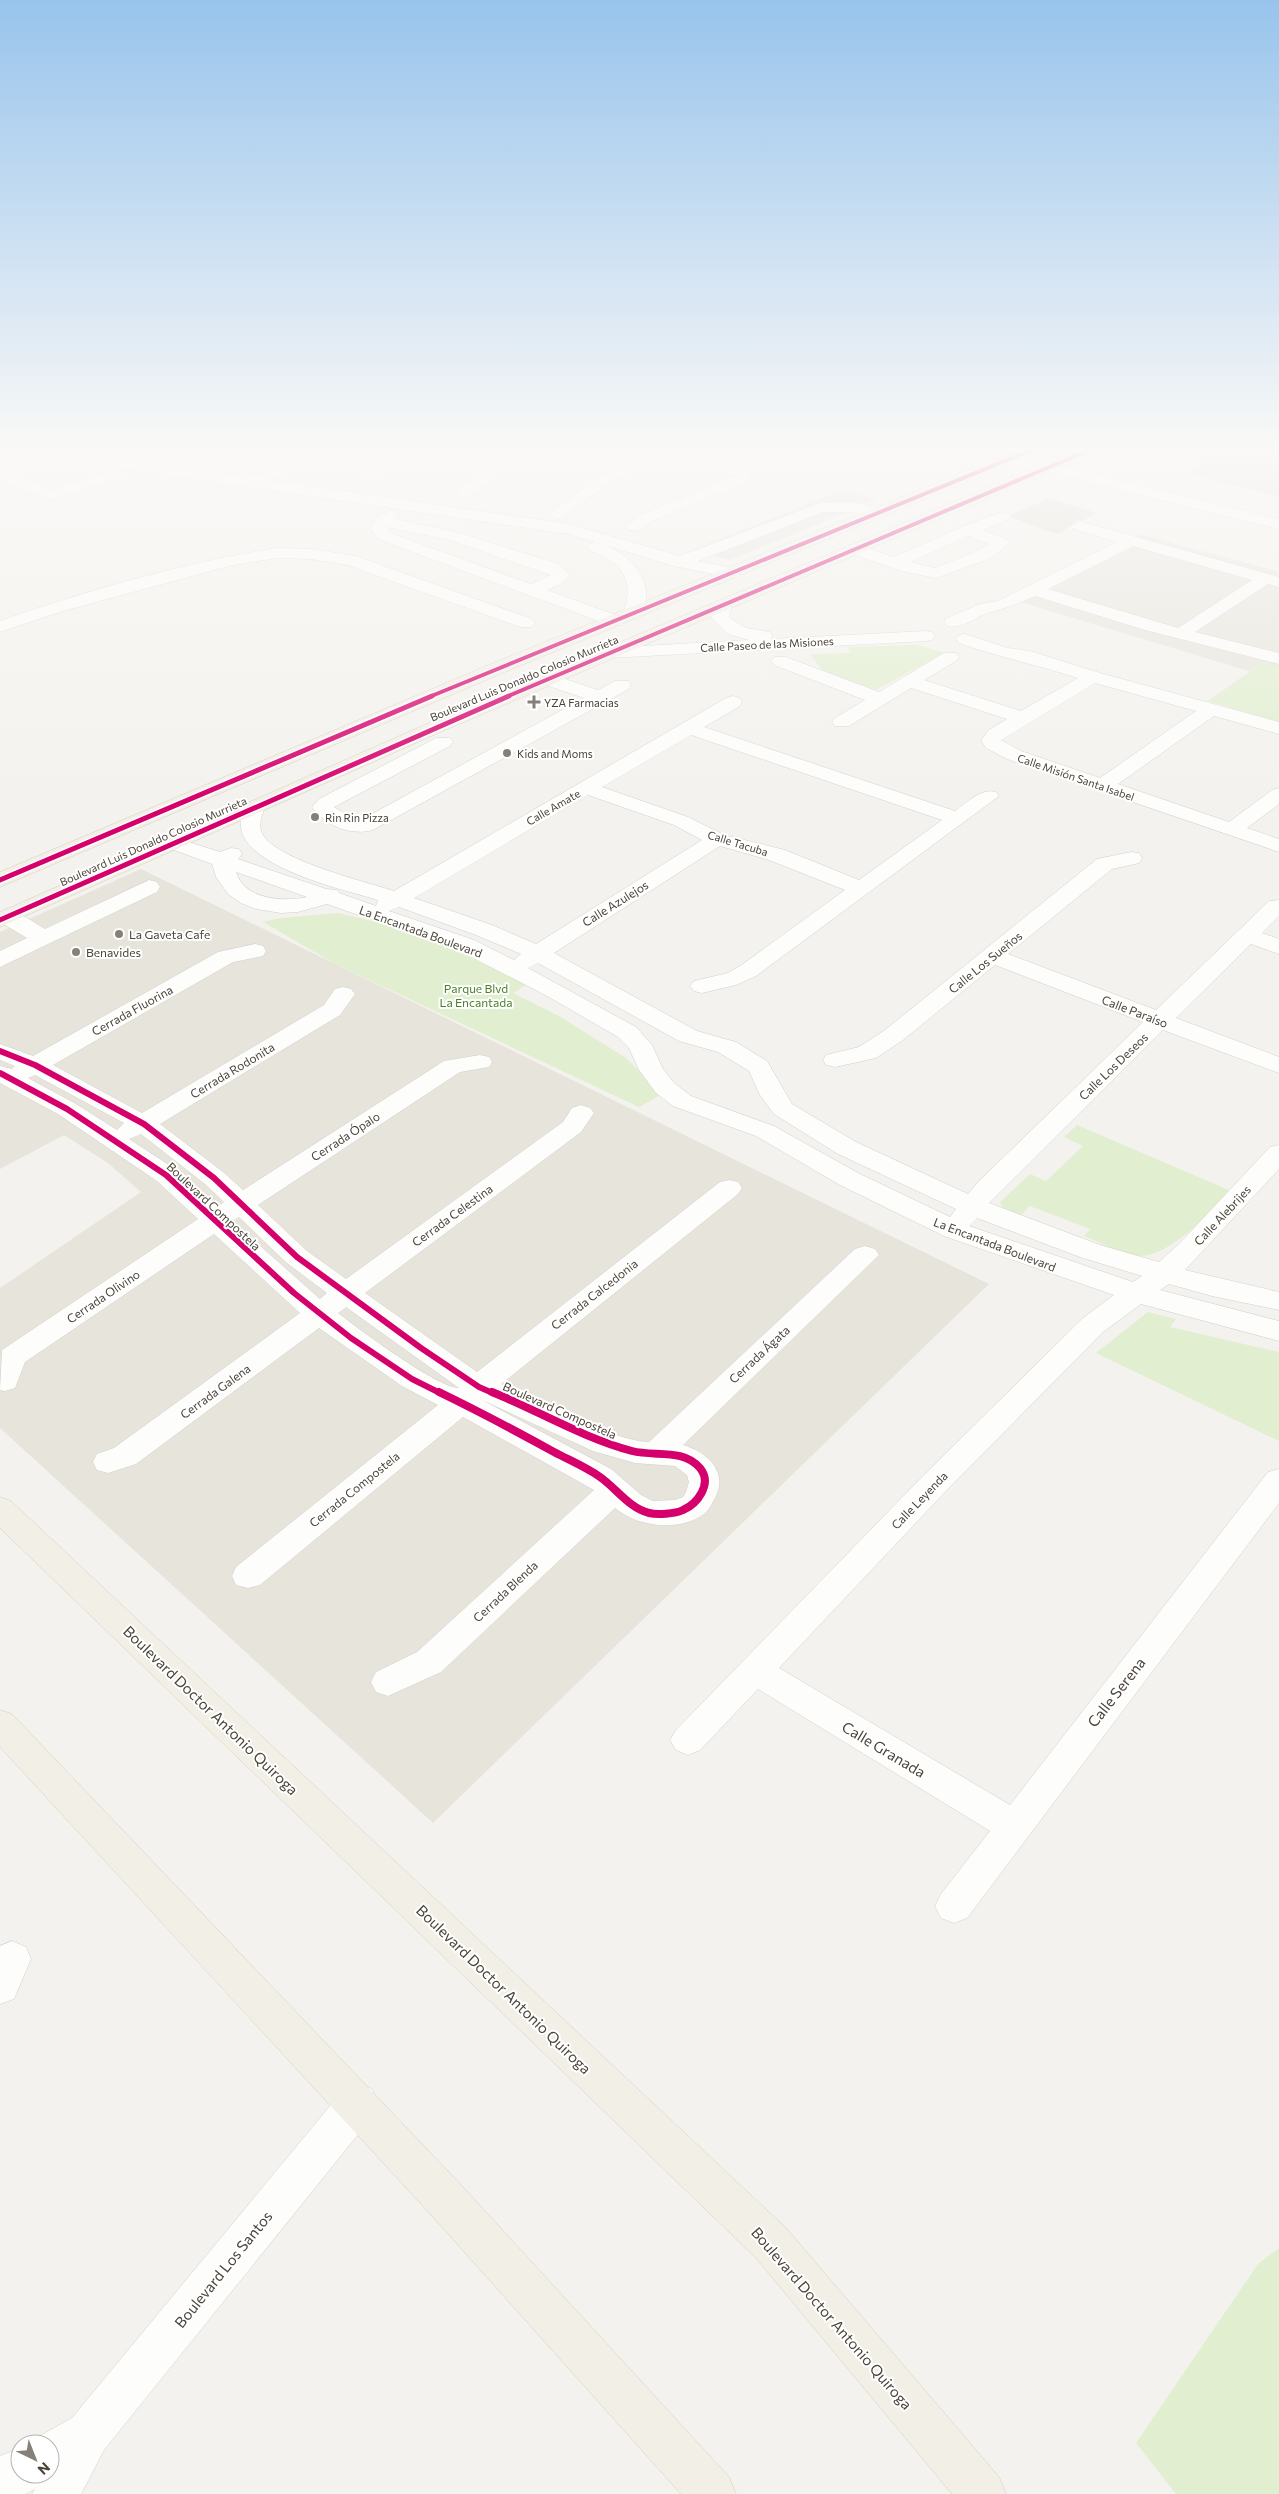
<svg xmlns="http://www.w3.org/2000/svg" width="1279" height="2494" font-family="Commissioner,sans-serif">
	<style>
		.residential { fill: #e7e4dc }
		.education { fill: #eae5da }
		.green { fill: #e1eecf }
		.parking { fill: #e6e3df }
		.building { fill: #dedbd6; stroke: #dcd9d4 }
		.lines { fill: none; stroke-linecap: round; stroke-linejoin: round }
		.minor-casing { stroke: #d2d0cb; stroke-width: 1 }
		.major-casing { stroke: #d6cebb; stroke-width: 1 }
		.minor { fill: #fdfdfc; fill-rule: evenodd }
		.major { fill: #f2efe6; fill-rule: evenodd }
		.cycleway-far3-casing { stroke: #fff; stroke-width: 5.5 }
		.cycleway-far2-casing { stroke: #fff; stroke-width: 8 }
		.cycleway-far1-casing { stroke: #fff; stroke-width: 9 }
		.cycleway-casing { stroke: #fff; stroke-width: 11 }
		.cycleway-far3 { stroke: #d6006c; stroke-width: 4 }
		.cycleway-far2 { stroke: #d6006c; stroke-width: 5 }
		.cycleway-far1 { stroke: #d6006c; stroke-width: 6 }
		.cycleway { stroke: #d6006c; stroke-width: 8 }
		.poi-dot { fill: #868178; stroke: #fff; stroke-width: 2 }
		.labels { text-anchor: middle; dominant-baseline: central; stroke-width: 4; stroke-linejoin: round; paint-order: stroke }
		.far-street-label { font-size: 11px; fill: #4b4439; stroke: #fff }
		.far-poi-label { font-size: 11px; fill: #4b4439; stroke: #fff; text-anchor: start }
		.street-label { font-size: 12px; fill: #4b4439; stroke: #fff }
		.poi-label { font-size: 12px; fill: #4b4439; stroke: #fff; text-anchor: start }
		.park-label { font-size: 12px; fill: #4a7f2a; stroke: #fff }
		.near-street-label { font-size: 15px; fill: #4b4439; stroke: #fff }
	</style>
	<rect width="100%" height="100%" fill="#f4f2ee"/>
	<path class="residential" d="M1140,534L1279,572V680L1017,601Z
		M141,869L989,1284L433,1823L0,1428V1288L141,1192L108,1163L64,1135L0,1169V932Z"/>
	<path class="education" d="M1154,451H1279V482L1229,470Z"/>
	<path class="green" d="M918,645L944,653L876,690L823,671L810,654L850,653L848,647Z
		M1263,662L1279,667V722L1208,701Z
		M338,913L407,929L528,984L513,993L559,1016L626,1058L662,1094L639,1107L335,964L263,922L280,918Z
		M1077,1125L1231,1191C1211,1212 1167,1260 1135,1256C1118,1253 1100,1242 1084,1236L1090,1229L1030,1206L1021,1215L1003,1208L1000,1202L1030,1174L1046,1181L1083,1146L1064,1137Z
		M1148,1312L1176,1319L1170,1327L1279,1352V1441L1096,1353Z
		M1279,2248V2494H1176L1136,2443L1258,2264Z"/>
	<path class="parking" d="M842,490L877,500L730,560L693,550Z"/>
	<path class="building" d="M1227,451H1270L1279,454V496L1189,473Z
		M1049,499L1095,513L1083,520L1078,519L1058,534L1012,517L1011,515Z"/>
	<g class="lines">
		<g class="minor-casing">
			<path id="minor" d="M22,451H58L248,477L272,470L302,451H320L282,476L269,480L568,524L680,556L820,503L851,502L887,510L889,513L881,518L851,512H823L698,561L739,569L741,573L739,577L733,578L674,566L568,534L29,455Z
				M234,451H250L238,465H228L225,462Z
				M391,451H408L372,481H362L359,478L362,475Z
				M512,451H531L508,465L469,497H457L455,494L457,491L498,459Z
				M660,451H688L744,468L752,475L748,482L652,521L640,530H628L626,527L640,515L736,476L674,457L609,483L563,517L557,519L549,514L599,477Z
				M0,453L48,460L56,465L48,470L0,463Z
				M1012,454L1279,519V529L1007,462L1004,459L1007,456Z
				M0,468L49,490L119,470L127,475L124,478L48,500L0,479Z
				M391,510L399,515L396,519L459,533L559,564L570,575L561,584L547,590L621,617L624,621L621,625H609L378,539L370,528L376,518ZM387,527L449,540L551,575L531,584L390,533Z
				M1002,512L1008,514L1010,517L1008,520L983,530L1008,540L1010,543L989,559L936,578L901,571L849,553L847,549L849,545L855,544L894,557L962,527ZM968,536L989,544L977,551L935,568L910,562Z
				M1079,521L1279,577V587L1268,584L1195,632L1279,653V664L1145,630L1035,596C1020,603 1007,608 991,612C976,616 962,630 947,626L944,622L947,618L980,604L998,601L1117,542L1073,529L1071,526ZM1133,546L1252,580L1178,628L1048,589Z
				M595,542C628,550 662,583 638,618H626L623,614C632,589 629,570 604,557C598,553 591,553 587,547L589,544Z
				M277,548L311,549L356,556L532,619L535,623L532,627H520L347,565L311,559L277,558L229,566L63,611L0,632V621C89,590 183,563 277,548Z
				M723,600L729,601L732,605L729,617L731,619L746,628L770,632L773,636L771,639L926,631L932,632L935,636L932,640L926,641L608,658L602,657L599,653L602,649L608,648L749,640L728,634L711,618L717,601Z
				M965,634L1008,648L1030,651L1100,673L1279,722V734L1214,716L1118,784L1229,822L1272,790L1279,788V804L1247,828L1279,839V852L1007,759L986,748L981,740L989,730L1007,719L911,688L849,726H835L832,722L835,718L865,700L774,665L771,661L774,657H786L879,692L944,653H956L959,657L956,661L924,680L1021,711L1078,678C1038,665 998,657 959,643L956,639L959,635ZM1095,683L1196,711L1100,778L1021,751L1001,740Z
				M547,673L598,690L615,681H629L631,685L629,689L373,830C351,836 325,826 312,807L319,799L436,738H450L453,742L450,746L334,807L350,817L361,820L584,698L540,683L538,679L540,675Z
				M733,696L740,698L742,702L740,706L704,727L955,811C968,802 980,788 996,792L999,796L756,976L736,985L702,993L694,991L690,986L694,981L728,973L740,966L845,890L769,860L720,846L554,953L697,1031L736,1042L767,1061L792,1104L856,1142L968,1194L979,1181L1143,1022L995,965L903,1040L876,1058L835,1067L826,1065L823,1060L826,1055L859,1047L885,1030L1097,859L1131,852L1139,853L1142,858L1139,863L1112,869L1008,954L1156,1010L1269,901L1279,900V916L1262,933L1279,939V954L1251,944L1176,1018L1279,1057V1073L1163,1030L989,1203L1100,1245L1159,1262L1181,1242L1270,1147L1279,1145V1169L1185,1270L1279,1292V1310L1212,1296L1169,1284L1160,1290L1279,1321V1341L1141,1304L1103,1332L944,1493L779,1668L1010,1805L1268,1472L1279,1469V1503L967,1918L954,1923L941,1918L935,1906L941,1894L990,1831L758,1689L700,1750L688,1755L676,1750L670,1740L676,1730L922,1477L1083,1318L1114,1295L944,1236L840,1185L756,1136L673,1106L656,1093L639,1070L629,1048L618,1037L547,996L458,950L327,904L298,912L281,913L256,909L241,903L228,894L216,877L212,864L166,847L162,843L166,839L173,837L220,852L231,848L239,849L242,854L238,859L326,889L337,890L339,893L376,906L378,900C343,889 208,861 248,803L255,801L262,803L265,807C262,815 258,824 262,833C273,859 366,882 394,891L726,698ZM691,735L942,820L859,880L785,850L724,835L688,817L602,787ZM588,795L674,825L702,840L536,944L492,925L414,898ZM236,872L307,897C284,902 244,900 236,872ZM399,907L476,935L521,954L514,960L474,940L389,911ZM538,963L679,1041L718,1052L749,1071L760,1095L774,1114L838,1154L956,1209L950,1217L858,1173L774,1126L691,1096L674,1083L663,1069L652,1045L636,1027L528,968ZM977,1218L1080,1257L1142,1276L1133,1282L969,1226Z
				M149,880L157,882L160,887L157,892L0,967V951L27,938L0,922V912C16,908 31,921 45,929Z
				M255,944L263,946L266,951L263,956L233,962L53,1065L142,1113L324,1005L335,989L343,987L351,989L355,994L340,1015L160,1124L223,1172L243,1190L444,1061L480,1055L489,1057L492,1062L489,1067L460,1072L258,1205L307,1251L346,1279L563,1122L572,1108L581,1105L590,1108L594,1113L581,1132L365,1293L477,1372L720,1182L729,1180L738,1182L742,1188L738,1194L501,1384C520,1392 539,1399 558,1408C587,1422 616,1440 649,1442L855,1249L865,1246L875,1249L879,1255L683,1445C707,1452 729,1472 715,1498C712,1503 709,1510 704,1514C679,1532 637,1527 615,1508L441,1672L388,1696L376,1692L371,1682L376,1672L417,1652L594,1490L463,1417L260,1585L248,1588L236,1585L232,1576L236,1567L438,1405L402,1386L319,1328L136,1464L108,1473L97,1470L93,1462L97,1454L114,1448L300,1313L214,1234L25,1362L15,1388L5,1391L0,1390L2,1350L198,1219L157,1181L58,1114L0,1083V1066L12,1069L15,1066L0,1060V1044L33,1056L218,952ZM35,1075L124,1123L117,1130L76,1104L28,1078ZM141,1134L205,1184L224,1202L217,1207L175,1169L129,1139ZM239,1217L287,1263L327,1293L320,1299L232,1221ZM346,1307L459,1388C439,1389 357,1328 338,1313ZM482,1400L593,1451L635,1463L675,1466L687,1475L689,1482L686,1492L683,1497L675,1500L653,1501L641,1495L611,1469Z
				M12,1941L26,1947L31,1959L14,1999L0,2004V1946Z
				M358,2083L372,2089L378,2103L372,2117L104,2450L81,2494H32L35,2489L25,2494H0V2456L20,2448V2474H50V2444H31L34,2439L72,2418L344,2089Z"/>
		</g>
		<g class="major-casing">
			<path id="major" d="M1015,451H1036L1034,454L505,672L0,887V872L491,664Z
				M1073,451H1094L1092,454L443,731L0,927V912L429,723Z
				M0,1497L11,1501L786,2228L999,2477L1006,2494H952L756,2258L0,1528Z
				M0,1710L12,1714L463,2187L729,2477L736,2494H681L433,2217L0,1747Z"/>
		</g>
		<use href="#minor" class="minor"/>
		<use href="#major" class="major"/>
		<g class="cycleway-far3-casing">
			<path id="cycleway-far3" d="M429,697L1029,451
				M506,697L1087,451"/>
		</g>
		<g class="cycleway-far2-casing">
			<path id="cycleway-far2" d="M0,880L432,696
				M0,920L509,696"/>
		</g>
		<g class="cycleway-far1-casing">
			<path id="cycleway-far1" d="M0,1051L35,1065L144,1124L214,1178L297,1257L421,1348L479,1387L495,1394
				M0,1073L67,1109L166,1175L294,1293L351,1338L412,1379L442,1394"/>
		</g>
		<g class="cycleway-casing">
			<path id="cycleway" d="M439,1392C478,1411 516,1431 554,1452C569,1460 586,1467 600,1477C616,1488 629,1508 649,1513C657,1515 675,1514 683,1510C697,1504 713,1484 700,1468C683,1448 655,1457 632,1451C583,1438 539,1411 492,1392"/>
		</g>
		<use href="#cycleway-far3" class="cycleway-far3"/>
		<use href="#cycleway-far2" class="cycleway-far2"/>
		<use href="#cycleway-far1" class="cycleway-far1"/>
		<use href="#cycleway" class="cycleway"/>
	</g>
	<linearGradient id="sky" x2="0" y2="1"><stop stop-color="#98c4ec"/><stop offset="0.56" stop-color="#faf9f7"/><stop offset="1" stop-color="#faf9f7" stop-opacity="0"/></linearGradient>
	<rect width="1279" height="801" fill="url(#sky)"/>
	<g class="poi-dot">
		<path d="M531.5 694.5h5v5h5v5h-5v5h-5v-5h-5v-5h5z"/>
		<circle cx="507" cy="753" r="5"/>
		<circle cx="315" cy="817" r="5"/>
		<circle cx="119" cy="934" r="5"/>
		<circle cx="76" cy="952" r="5"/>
	</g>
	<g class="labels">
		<g class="far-street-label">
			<text transform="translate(767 644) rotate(-3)">Calle Paseo de las Misiones</text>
			<text transform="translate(524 678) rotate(-23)">Boulevard Luis Donaldo Colosio Murrieta</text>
			<text transform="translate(1076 777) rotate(19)">Calle Misión Santa Isabel</text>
			<text transform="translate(553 807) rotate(-30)">Calle Amate</text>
			<text transform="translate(153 841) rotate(-24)">Boulevard Luis Donaldo Colosio Murrieta</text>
			<text transform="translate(738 843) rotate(17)">Calle Tacuba</text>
		</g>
		<g class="far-poi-label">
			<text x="544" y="702">YZA Farmacias</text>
			<text x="517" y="753">Kids and Moms</text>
			<text x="325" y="817">Rin Rin Pizza</text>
		</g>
		<g class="street-label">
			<text transform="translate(615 903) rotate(-32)">Calle Azulejos</text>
			<text transform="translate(421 931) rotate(20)">La Encantada Boulevard</text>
			<text transform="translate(985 962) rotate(-39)">Calle Los Sueños</text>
			<text transform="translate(132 1010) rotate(-29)">Cerrada Fluorina</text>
			<text transform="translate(1135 1011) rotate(21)">Calle Paraíso</text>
			<text transform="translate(1113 1066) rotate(-44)">Calle Los Deseos</text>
			<text transform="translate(232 1070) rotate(-31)">Cerrada Rodonita</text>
			<text transform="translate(345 1136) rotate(-33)">Cerrada Ópalo</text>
			<text transform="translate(214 1206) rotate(43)">Boulevard Compostela</text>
			<text transform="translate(452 1215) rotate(-36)">Cerrada Celestina</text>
			<text transform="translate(1222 1215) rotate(-47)">Calle Alebrijes</text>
			<text transform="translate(995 1244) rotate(21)">La Encantada Boulevard</text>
			<text transform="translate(594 1294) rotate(-38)">Cerrada Calcedonia</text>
			<text transform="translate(103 1296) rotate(-34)">Cerrada Olivino</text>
			<text transform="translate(759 1354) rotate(-43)">Cerrada Ágata</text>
			<text transform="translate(215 1391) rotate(-36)">Cerrada Galena</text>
			<text transform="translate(560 1410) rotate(24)">Boulevard Compostela</text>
			<text transform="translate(354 1489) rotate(-39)">Cerrada Compostela</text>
			<text transform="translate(919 1500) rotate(-46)">Calle Leyenda</text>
			<text transform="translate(505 1591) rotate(-43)">Cerrada Blenda</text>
		</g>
		<g class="poi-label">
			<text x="129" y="934">La Gaveta Cafe</text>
			<text x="86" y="952">Benavides</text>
		</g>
		<g class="park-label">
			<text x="476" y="988">Parque Blvd<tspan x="476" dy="14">La Encantada</tspan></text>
		</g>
		<g class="near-street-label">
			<text transform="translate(1116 1692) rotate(-52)">Calle Serena</text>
			<text transform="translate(211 1710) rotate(44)">Boulevard Doctor Antonio Quiroga</text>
			<text transform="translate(884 1749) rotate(31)">Calle Granada</text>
			<text transform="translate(504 1989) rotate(44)">Boulevard Doctor Antonio Quiroga</text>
			<text transform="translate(223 2269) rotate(-51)">Boulevard Los Santos</text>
			<text transform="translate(832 2318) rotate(49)">Boulevard Doctor Antonio Quiroga</text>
		</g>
	</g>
	<g transform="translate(35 2459) rotate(137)"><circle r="24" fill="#ffffff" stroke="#b7b4b0"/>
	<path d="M0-4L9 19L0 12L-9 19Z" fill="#868178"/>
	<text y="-8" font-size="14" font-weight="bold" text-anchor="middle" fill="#4b4439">N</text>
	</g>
</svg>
